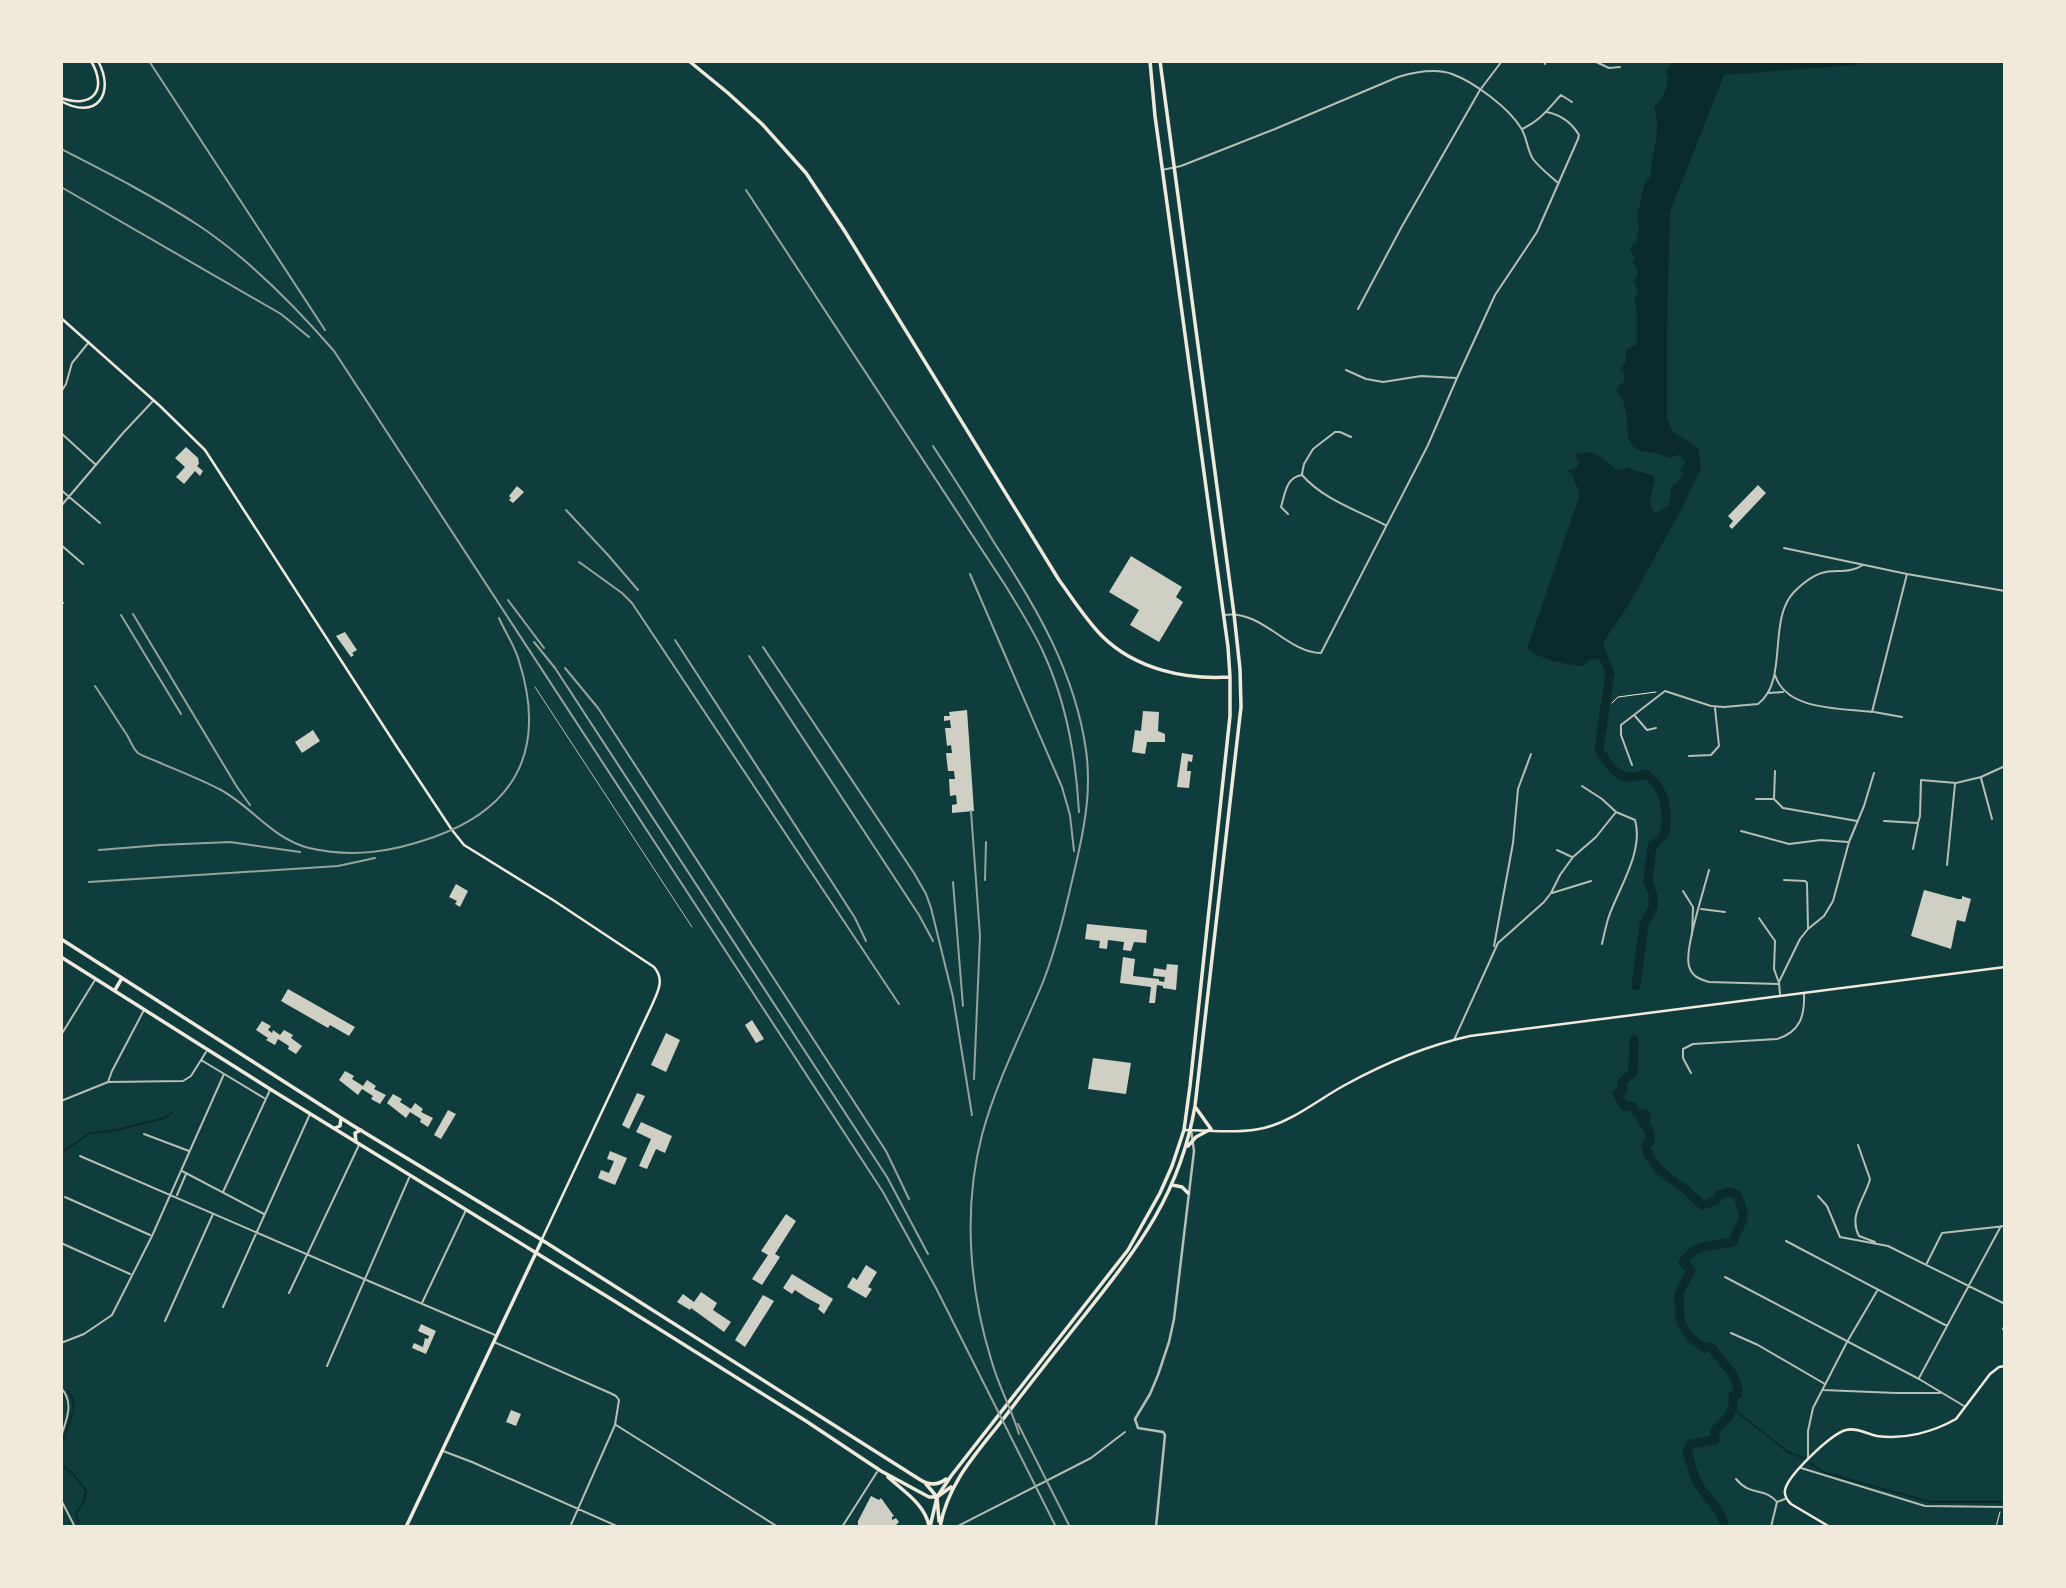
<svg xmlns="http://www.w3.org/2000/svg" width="2066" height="1588" font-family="Overpass,sans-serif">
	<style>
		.water { fill: #0a2a2b }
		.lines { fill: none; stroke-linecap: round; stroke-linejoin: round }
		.stream { stroke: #0a2a2b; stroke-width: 2 }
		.river { stroke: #0a2a2b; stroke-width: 9 }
		.building { fill: #cfcfc3 }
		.path { stroke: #f1e9da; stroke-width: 1 }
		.service { stroke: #b8beb3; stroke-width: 1 }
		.pedestrian { stroke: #b8beb3; stroke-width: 2 }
		.minor { stroke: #b8beb3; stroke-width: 2 }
		.tertiary { stroke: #b8beb3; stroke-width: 2.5 }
		.secondary { stroke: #f1e9da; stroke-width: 2.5 }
		.primary { stroke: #f1e9da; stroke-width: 3.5 }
		.rail { stroke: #97a49c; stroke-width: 2 }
	</style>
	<rect width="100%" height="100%" fill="#0f3d3e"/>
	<path class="water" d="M1670,61H1865L1854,65L1724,75L1670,212L1667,329V416L1672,431L1698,448L1701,469L1682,508L1629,604L1604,641L1605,654L1602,658L1589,660L1583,666C1565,665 1541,659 1527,649L1579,497C1579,489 1574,484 1573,475L1567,471L1578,467L1579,463L1574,455C1593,447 1603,459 1617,470L1628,468L1654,476C1655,491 1644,500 1655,514L1669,505L1671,486L1678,482L1680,476L1684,474L1680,470L1685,464L1683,458L1678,455L1670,458C1667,458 1664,455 1660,454C1654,452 1646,453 1639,450C1618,440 1636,411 1616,391L1619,385L1624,382V372L1620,369L1626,362V350L1637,344C1636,328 1639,314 1634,299L1638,293L1634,281L1638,276L1637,268L1632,263L1635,259L1630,250L1631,247L1636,243L1639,224L1637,216L1645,182L1651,177C1650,152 1663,132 1654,107C1665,100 1666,89 1668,77L1665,72L1670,66Z"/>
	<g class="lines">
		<path class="stream" d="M61,1153L90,1133L118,1130L164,1118L172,1113
			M68,1391L73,1399L74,1408
			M61,1392L64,1395
			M1732,1408L1788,1452L1804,1458
			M61,1446L73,1412
			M1810,1463L1825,1473L1931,1502H2005
			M61,1465L73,1474L86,1491L83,1503L76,1513L78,1523"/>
		<path class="river" d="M1600,649L1610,673L1599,749C1605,760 1615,776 1628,777C1633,778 1641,775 1646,774C1666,789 1668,810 1665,834L1652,846L1648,881L1653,895V908L1644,924L1636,986
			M1634,1040L1633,1072L1622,1082L1623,1091L1617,1093L1624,1106H1632L1637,1113L1646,1115V1119L1641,1120L1649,1130L1650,1142L1646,1144C1648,1166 1670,1178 1686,1190C1692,1195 1696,1201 1703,1205L1716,1200L1719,1195L1729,1192L1737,1194C1748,1223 1743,1215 1733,1242C1711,1247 1697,1242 1683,1262L1691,1270C1688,1278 1680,1288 1679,1296C1678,1300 1680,1303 1680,1307C1677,1325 1690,1339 1705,1348L1711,1347C1721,1361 1739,1375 1738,1394L1733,1396C1736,1411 1726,1420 1715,1430V1440L1691,1444L1687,1451C1690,1460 1692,1470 1695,1478C1702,1496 1723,1507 1724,1527"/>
	</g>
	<path class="building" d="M186,447L198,458L199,464L197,466L203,471L200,476L195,471L184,484L176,477L185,467L175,458Z
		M1758,485L1766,493L1732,529L1729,526L1733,521L1728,516Z
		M517,486L524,492L513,503L509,500L511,498L509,496Z
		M1131,556L1182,587L1176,597L1183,602L1159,642L1130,625L1139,610L1109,592Z
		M345,632L357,650L352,653L354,655L351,657L336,636Z
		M967,710L974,811L952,813V805L957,804L956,795L950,796L949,779H955L954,771H948L946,753H952L951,745L947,746L945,728H951L950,720L944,721V716H950L949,712Z
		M1143,711L1159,712L1158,731L1165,734V742H1147L1145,754L1132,752L1135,730L1141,731Z
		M313,730L320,741L302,753L295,742Z
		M1182,753L1193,755L1192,762L1188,761L1187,771H1191L1189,788L1177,787Z
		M456,884L468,891L460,907L455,904L457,901L449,897Z
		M1924,890L1958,899H1962V896L1971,899L1965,922L1957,920L1951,949L1911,936Z
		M1087,924L1147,930L1146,943L1134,942L1131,951L1123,950L1124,942L1108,940L1107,949L1099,948L1100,941L1085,939Z
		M1123,957L1135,959L1133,976L1159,979V981L1164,982L1165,977L1153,976L1154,968L1166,970L1167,964L1178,965L1176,990L1163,988V986L1157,985L1155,1003H1149L1151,987L1120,983Z
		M288,989L355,1027L349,1036L330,1025L328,1028L281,1001Z
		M752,1020L764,1039L756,1043L745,1025Z
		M262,1021L271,1026L268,1030L272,1033L273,1030L280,1035L284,1030L293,1035L291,1038L302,1046L296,1054L288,1049L289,1046L278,1039L275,1045L266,1040L268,1038L256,1030Z
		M666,1033L680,1040L666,1072L651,1065Z
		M1093,1058L1131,1063L1126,1094L1088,1089Z
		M345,1071L354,1076L352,1079L363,1086L367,1080L376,1086L374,1089L386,1095L380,1104L371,1099L373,1096L362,1089L358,1095L339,1080Z
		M637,1093L645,1096L629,1129L622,1125Z
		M393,1094L402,1099L400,1102L411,1109L415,1103L423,1109L421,1112L433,1118L428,1127L420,1122L421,1119L410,1112L406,1118L387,1103Z
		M448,1110L456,1114L441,1139L434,1135Z
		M641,1122L672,1136L665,1153L656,1149L647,1169L639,1166L651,1139L636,1132Z
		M610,1151L627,1158L615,1185L598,1178L601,1170L609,1173L614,1161L607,1159Z
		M786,1214L796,1221L775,1254L780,1257L762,1285L752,1279L768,1255L761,1251Z
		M866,1265L877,1272L868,1287L872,1289L866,1298L847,1287L853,1277L857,1280Z
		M792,1274L833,1299L824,1314L818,1309L820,1305L807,1298L795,1290L792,1294L783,1288Z
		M701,1292L717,1303L713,1310L731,1322L724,1332L691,1308L690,1310L677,1302L683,1294L694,1302Z
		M763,1295L774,1301L745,1347L735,1340Z
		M421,1324L436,1331L426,1354L412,1348L414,1343L423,1347L425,1338L428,1339L429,1336L418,1331Z
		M511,1410L521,1414L516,1426L506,1422Z
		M871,1496L879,1500L881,1498L894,1516L892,1517V1520L896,1518L899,1522L894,1527H858V1521Z"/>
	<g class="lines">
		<path class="path" d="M1612,703L1618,697L1656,692
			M1996,1527L2000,1512"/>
		<path class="service" d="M535,687L692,927"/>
		<path class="pedestrian" d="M956,1527L1091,1458L1125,1432"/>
		<path class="minor" d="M1544,61L1545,64
			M1594,61L1609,68L1620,67
			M1522,129C1540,121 1548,109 1561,95L1572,102
			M1162,170L1181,166L1275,129L1398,77C1415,72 1435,68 1452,74C1474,82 1509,108 1521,128C1527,137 1527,150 1533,159C1539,167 1549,175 1557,182
			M1358,309L1401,228L1480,90L1502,61
			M1346,370L1366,379L1383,382L1421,376L1457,378
			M61,392L66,384L72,363L89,342
			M61,433L96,465
			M1302,474L1304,464L1313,449L1335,432H1340L1351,437
			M61,490L100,523
			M61,506L123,433L153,401
			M1288,514L1281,507C1285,494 1286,477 1302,475C1324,500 1357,510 1385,525
			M61,545L83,564
			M1784,548L1907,574L2005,591
			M61,601L63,603
			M1224,615C1262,609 1287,653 1321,653L1428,445L1457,378L1495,295L1537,232L1578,139L1579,135C1572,123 1561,115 1547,112
			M1775,675C1786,711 1841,708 1872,712L1907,574
			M1768,693L1783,692
			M1874,712L1902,717
			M1635,716L1647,730L1656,728
			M1689,756L1711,755L1719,746L1715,708
			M1632,765L1621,735V725L1665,691L1711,706L1724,707L1758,704C1789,681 1767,620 1794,592C1802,584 1814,574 1826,572C1839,570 1851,573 1863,565
			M1775,771L1774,799L1783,808L1789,809L1857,821
			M1981,778L1992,819
			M1582,786L1602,799L1615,811
			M1756,799H1773
			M1884,821L1918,823L1920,816L1921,780L1956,783L1981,777L2005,766
			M1741,831L1789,844L1821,840L1848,842
			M1913,849L1918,824
			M1557,850L1572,857
			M1947,865L1955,784
			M1709,870C1704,890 1684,950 1689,966C1692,977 1700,979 1709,982L1778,984
			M1784,880L1805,881L1807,883L1808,928
			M1683,891L1693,907L1692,935
			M1552,893L1591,881
			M1701,909L1725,912
			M1759,918L1775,941L1774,969L1779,983
			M1494,946L1513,843L1518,789L1531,754
			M1780,995L1779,982L1800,939L1808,929L1824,916L1833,901L1849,842L1864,806L1874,773
			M61,1035L95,980
			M1454,1040L1498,943L1544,902L1551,893L1560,875L1573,857L1596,837L1616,812L1635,820C1644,851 1619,888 1609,916C1606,925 1604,935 1602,944
			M201,1060L264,1098
			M1691,1073L1683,1058V1049L1693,1044L1777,1039C1800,1032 1805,1016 1804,993
			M108,1082L112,1071L144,1010
			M61,1101L108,1082L183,1081L191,1076L206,1052
			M144,1134L189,1151
			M1858,1145L1870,1179C1865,1199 1848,1215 1859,1236L1875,1242
			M80,1156L364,1279L495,1335
			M182,1171L264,1214
			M223,1192L270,1090
			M177,1195L186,1174
			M1818,1196L1827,1206L1840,1237L1888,1246L2005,1304
			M65,1197L150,1235
			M1786,1241L1947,1326
			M61,1243L130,1274
			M1927,1263L1942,1233L2005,1226
			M1725,1277L1919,1379L1964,1406
			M289,1293L359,1145
			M422,1303L466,1210
			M223,1307L310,1114
			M165,1321L213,1214
			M2003,1329L2005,1325
			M1731,1333L1758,1345L1825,1384
			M494,1342L610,1393L616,1396L619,1400L615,1425L570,1527
			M61,1343L84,1334L112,1315L152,1236L224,1074
			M327,1366L409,1178
			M1919,1378L2001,1226
			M61,1388C75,1403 66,1420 61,1437
			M1823,1390L1896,1393H1940
			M616,1425L778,1527
			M443,1451L472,1462L619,1527
			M1808,1458V1431L1813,1408L1847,1342L1877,1291
			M1801,1468L1925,1506L2005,1507
			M1736,1479C1751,1497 1765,1487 1777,1502
			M61,1500L75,1527
			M842,1527L877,1472
			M1771,1527L1777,1502L1785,1499"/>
		<path class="tertiary" d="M1156,1527L1165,1435L1163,1432L1138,1428L1135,1419L1150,1394L1158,1375L1169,1342L1174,1319L1194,1151L1191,1130"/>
		<path class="secondary" d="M61,98C93,109 108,90 91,61
			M61,101C96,121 116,94 98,61
			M61,318L160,406L205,450L397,747L452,830L464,845L553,900L654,967C665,980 658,991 652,1005L542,1239
			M1184,1130C1210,1130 1239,1134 1264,1128C1293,1121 1319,1099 1345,1085C1385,1063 1425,1046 1470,1036L2005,967
			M1830,1527L1791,1504C1787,1500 1784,1496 1785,1490C1788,1475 1831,1434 1846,1430C1856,1427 1867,1434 1877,1436C1904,1440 1933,1432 1956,1419L1990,1374L1999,1367L2005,1366"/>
		<path class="primary" d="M689,61L728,93L762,124L806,173L844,230L1059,580C1073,599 1086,620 1103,637C1136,669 1185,680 1230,677
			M61,939L352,1125L542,1240L919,1479C928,1485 937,1486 946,1479
			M61,957L270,1089L616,1302L806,1421L881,1471L929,1497H937L951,1487
			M115,990L122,978
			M335,1128L340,1126L341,1118
			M356,1142L355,1133L361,1130
			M1188,1146L1196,1137L1211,1129L1196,1108
			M1172,1185L1182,1187L1188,1193
			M888,1477C903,1491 925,1504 929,1526
			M926,1484L937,1497L939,1521
			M406,1527L542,1240
			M930,1527L937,1497L951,1476L1128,1250L1160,1193L1172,1166L1184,1130L1190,1086L1230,716V677L1228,647L1155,116L1150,61
			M940,1527C948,1482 977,1453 1004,1418C1031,1382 1059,1347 1087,1312C1140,1245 1180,1193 1195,1106L1241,707L1240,669L1234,614L1160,61"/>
		<path class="rail" d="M149,61L325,330
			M61,149C108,173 157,198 201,227C251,261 295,306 334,351L883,1192L936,1288L1056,1527
			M61,187L281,314L309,337
			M746,190L1007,588C1020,610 1034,631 1044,654C1067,704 1076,757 1079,812
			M933,446C954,478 975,511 995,544C1037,608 1075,673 1086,750C1091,787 1086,819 1078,855C1068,898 1059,941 1043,982C1022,1033 996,1082 982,1135C963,1207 969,1288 991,1359C998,1385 1011,1408 1019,1434
			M566,510L608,555L638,590
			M579,562L622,593L632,603L899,1004
			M970,574L1062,787L1070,815L1074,851
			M508,600L544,648
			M133,614L237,787L250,805
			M121,615L181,714
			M675,640L839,893L855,918L866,941
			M534,642L555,668L887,1177L928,1254
			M763,647L914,873L926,894L931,908L953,997L972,1115
			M749,656L919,915L933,941
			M565,668L598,708L886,1151L909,1199
			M95,686C106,702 116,719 127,735C130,740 133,749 138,753C143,757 152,759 158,762C179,771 200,779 221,790C252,807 273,839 309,848C353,858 392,852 434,837C519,807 546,746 519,661C515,646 505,632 499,618
			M971,811L980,936L974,1079
			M99,850L160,845L230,842L300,852
			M985,880L986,842
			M89,882L338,866L375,858
			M953,882L963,1006
			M1018,1424L1070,1527"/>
	</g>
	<rect width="2066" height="1588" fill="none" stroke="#f1e9da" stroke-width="126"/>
</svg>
